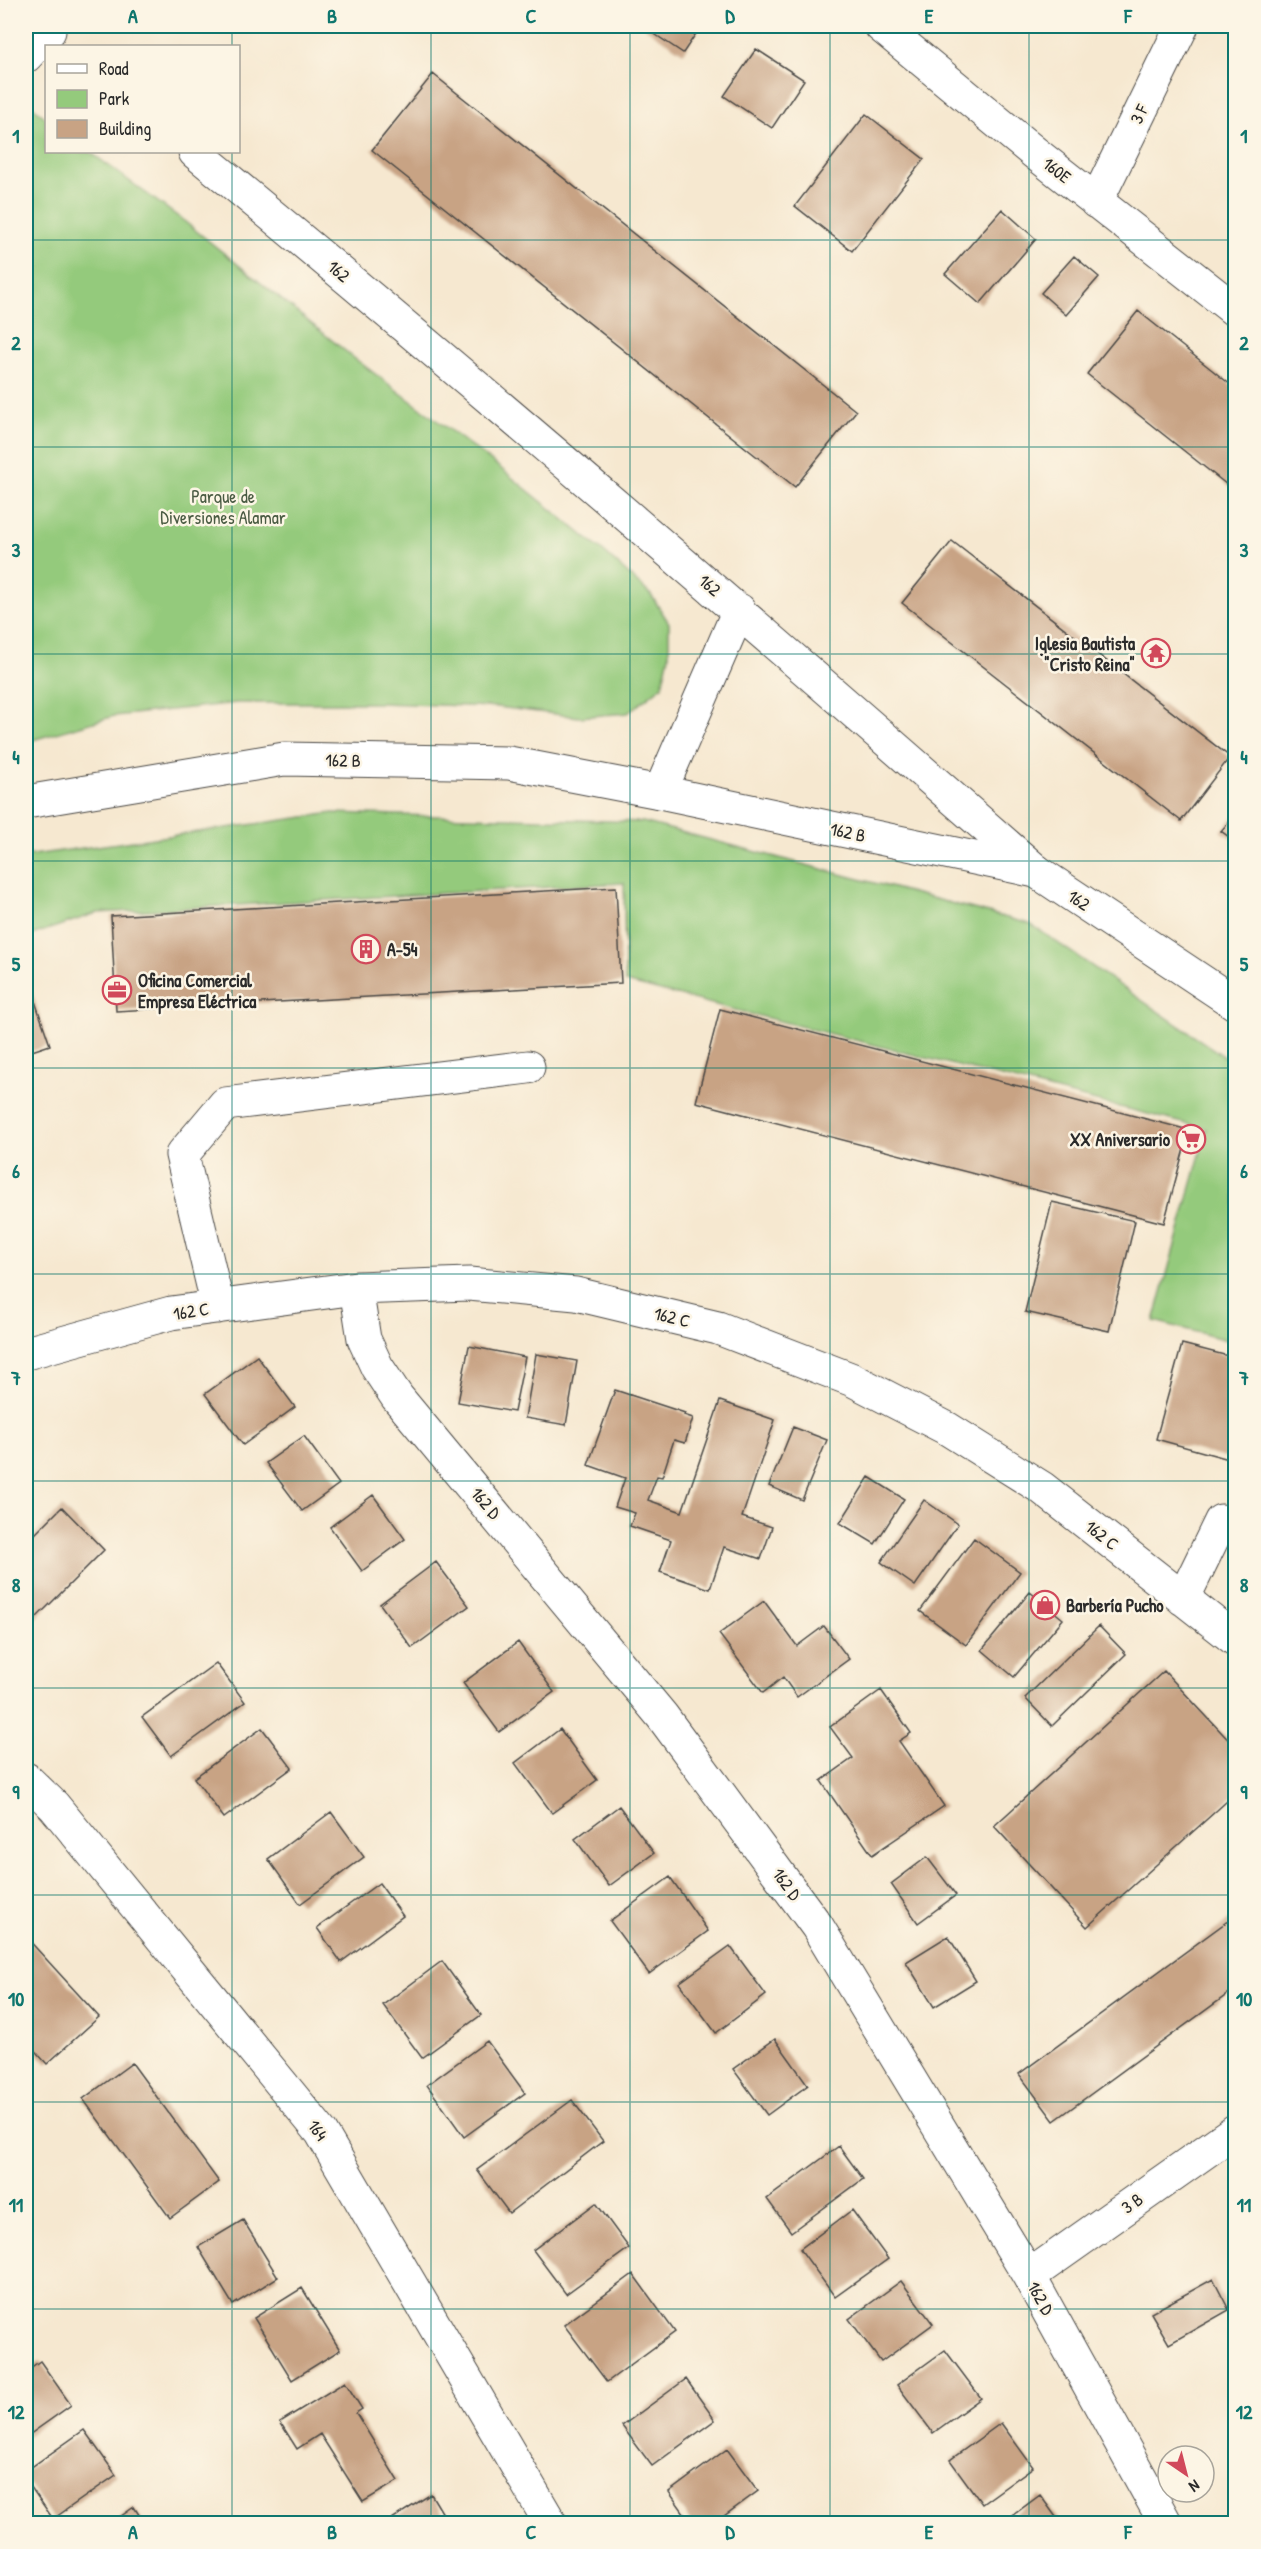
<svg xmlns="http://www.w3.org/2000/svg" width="1261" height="2549" font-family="'Patrick Hand',sans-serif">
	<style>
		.green { fill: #94ca7c; stroke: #607a54; stroke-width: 1.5 }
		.building { fill: #c8a384 }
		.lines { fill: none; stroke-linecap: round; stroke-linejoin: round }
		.minor-casing { stroke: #494744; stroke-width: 35 }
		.major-casing { stroke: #494744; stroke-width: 35 }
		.minor { stroke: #fff; stroke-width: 33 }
		.major { stroke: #fff; stroke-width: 33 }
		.grid { fill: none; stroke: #0f766e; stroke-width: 1.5; stroke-opacity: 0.55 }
		.labels { text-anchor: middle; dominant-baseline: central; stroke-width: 5; stroke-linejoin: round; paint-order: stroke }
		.street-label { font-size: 18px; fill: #2b2b2b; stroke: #fcf5e5 }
		.park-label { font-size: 18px; fill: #4a5b43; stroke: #fcf5e5 }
		.poi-label { font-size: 18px; font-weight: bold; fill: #2b2b2b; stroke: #fcf5e5; text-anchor: start }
		.neatline { fill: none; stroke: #0f766e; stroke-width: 2 }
		.grid-label { font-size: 20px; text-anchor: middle; font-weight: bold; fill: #0f766e }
	</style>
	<rect width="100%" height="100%" fill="#fcf5e5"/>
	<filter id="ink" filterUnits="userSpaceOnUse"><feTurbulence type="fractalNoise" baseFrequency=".0167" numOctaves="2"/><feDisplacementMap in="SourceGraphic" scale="12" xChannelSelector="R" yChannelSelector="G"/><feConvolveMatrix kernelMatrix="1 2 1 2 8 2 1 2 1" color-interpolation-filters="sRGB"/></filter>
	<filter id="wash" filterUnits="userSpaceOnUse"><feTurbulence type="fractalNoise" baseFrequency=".008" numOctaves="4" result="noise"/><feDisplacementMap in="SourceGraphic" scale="24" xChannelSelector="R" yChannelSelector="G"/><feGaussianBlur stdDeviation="1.35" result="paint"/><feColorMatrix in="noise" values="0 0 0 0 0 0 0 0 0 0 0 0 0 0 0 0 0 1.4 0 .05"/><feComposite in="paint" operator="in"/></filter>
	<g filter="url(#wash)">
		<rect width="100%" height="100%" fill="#f6e8d0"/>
		<path class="green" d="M26,101L46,118V152H90L184,221L354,358L499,467L605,553L651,595L669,623V656L662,686L628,713L579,717L497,707L379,703H237L114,716L26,742Z
			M333,813L643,822L1030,924L1235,1064V1342L1154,1321L1207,1129L625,982L624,883L97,913L26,937V856Z"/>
		<g id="blocks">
			<path class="building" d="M645,26H701L683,53L644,27Z
				M756,49L804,80L772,128L724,96Z
				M433,74L856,411L795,487L372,150Z
				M866,114L924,159L852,251L795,206Z
				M1002,209L1036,239L980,304L945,274Z
				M1074,256L1099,277L1066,315L1041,293Z
				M1138,311L1236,389V492L1087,374Z
				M952,541L1230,757L1181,821L902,603Z
				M1236,813V842L1221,831Z
				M616,887L621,983L116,1011L111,916Z
				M26,975L50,1045L26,1053Z
				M720,1009L1189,1130L1164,1223L696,1102Z
				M1052,1202L1135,1221L1109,1331L1025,1312Z
				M1182,1344L1236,1358V1461L1156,1439Z
				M469,1346L525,1357L514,1412L458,1402Z
				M536,1354L577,1361L566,1425L525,1418Z
				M257,1356L295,1407L243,1445L205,1394Z
				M615,1390L685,1413L684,1415L693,1418L685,1443L674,1440L662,1477L657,1476L648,1500L682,1512L720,1401L775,1420L742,1517L772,1527L761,1559L724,1547L710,1589L660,1572L671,1540L630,1526L635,1513L615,1507L625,1478L588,1465Z
				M793,1427L827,1440L802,1500L769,1486Z
				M304,1436L339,1484L302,1511L266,1463Z
				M869,1477L904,1499L875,1544L840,1523Z
				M373,1495L405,1539L362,1571L330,1527Z
				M924,1500L958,1524L915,1586L881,1562Z
				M62,1507L104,1550L32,1622L26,1616V1543Z
				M974,1538L1020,1572L966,1645L920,1611Z
				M436,1562L469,1606L412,1648L380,1604Z
				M1030,1592L1063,1619L1014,1677L982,1650Z
				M764,1601L797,1646L824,1626L849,1659L797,1697L783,1677L763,1693L719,1634Z
				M1099,1626L1126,1654L1052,1726L1025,1698Z
				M518,1642L554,1692L499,1732L463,1683Z
				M216,1663L245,1702L171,1756L142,1717Z
				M1164,1671L1236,1748V1793L1087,1927L994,1826Z
				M881,1690L911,1733L899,1741L944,1806L872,1855L821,1781L853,1758L830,1727Z
				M262,1728L292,1768L224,1818L194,1778Z
				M560,1729L597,1780L552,1813L515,1763Z
				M619,1806L654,1853L609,1886L575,1839Z
				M331,1812L364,1857L300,1904L268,1859Z
				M927,1857L956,1895L918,1923L891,1884Z
				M670,1877L708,1931L649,1974L610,1921Z
				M379,1883L403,1916L341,1962L317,1928Z
				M1236,1915V1988L1054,2121L1019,2074Z
				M948,1936L976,1981L934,2007L906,1962Z
				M26,1937L99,2017L47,2064L26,2041Z
				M730,1946L766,1995L716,2033L679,1983Z
				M442,1961L481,2015L422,2058L383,2005Z
				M775,2039L808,2085L767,2115L733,2069Z
				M487,2041L525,2093L464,2137L427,2085Z
				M132,2063L219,2182L170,2218L83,2099Z
				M572,2100L603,2141L509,2213L477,2170Z
				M839,2146L863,2179L791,2232L767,2199Z
				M596,2203L629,2248L566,2294L533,2250Z
				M852,2210L888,2259L835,2297L800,2249Z
				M243,2220L278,2277L233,2305L198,2247Z
				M633,2274L675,2332L607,2382L564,2325Z
				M1213,2279L1229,2310L1169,2344L1151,2313Z
				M901,2281L933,2324L881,2362L849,2319Z
				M302,2288L340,2350L292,2380L254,2318Z
				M945,2350L981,2398L933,2433L897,2385Z
				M40,2361L71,2405L26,2437V2371Z
				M686,2379L715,2420L652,2466L622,2426Z
				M345,2382L362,2409L356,2413L398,2481L363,2502L320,2434L297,2449L280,2422Z
				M1001,2423L1033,2467L982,2504L950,2460Z
				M84,2430L116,2475L53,2519L26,2480V2471Z
				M727,2449L758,2491L713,2524H692L669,2492Z
				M431,2494L449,2524H384Z
				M1040,2495L1061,2524H1001Z
				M134,2507L145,2524H110Z"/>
		</g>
	</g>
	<g filter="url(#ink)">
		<use href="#blocks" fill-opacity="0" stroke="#494744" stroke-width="1.5"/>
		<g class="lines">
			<g class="minor-casing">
				<path id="minor" d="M881,26L1035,153L1236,311
					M26,56L49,31
					M195,152C480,386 759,628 1036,871
					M1096,202L1182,26
					M660,792L739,610
					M356,1288L364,1339L377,1367L397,1397L662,1716L817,1926L1029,2276L1166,2524
					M218,1307L182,1155L225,1104L528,1067
					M26,1353L171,1313L356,1288L469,1284L576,1294L718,1328L853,1380L948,1429L1042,1488L1236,1640
					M1183,1599L1221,1521L1236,1531
					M26,1779L54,1806L321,2132L551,2524
					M1029,2276L1236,2130"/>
			</g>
			<g class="major-casing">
				<path id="major" d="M26,802L284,759L509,763L660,792L1036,871L1236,1004"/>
			</g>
			<use href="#minor" class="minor"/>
			<use href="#major" class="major"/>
		</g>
	</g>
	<path class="grid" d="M232,26V46M431,26V2524M630,26V2524M830,26V2524M1029,26V2524M232,152V2524M26,240H1236M26,447H1236M26,654H1236M26,861H1236M26,1068H1236M26,1274H1236M26,1481H1236M26,1688H1236M26,1895H1236M26,2102H1236M26,2309H1236"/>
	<defs>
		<g id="temple-ring" transform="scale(1.5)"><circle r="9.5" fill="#fcf5e5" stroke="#d1495b" stroke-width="1.5"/><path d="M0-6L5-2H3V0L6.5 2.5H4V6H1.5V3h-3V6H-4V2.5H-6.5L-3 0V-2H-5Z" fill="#d1495b"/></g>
		<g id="building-ring" transform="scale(1.5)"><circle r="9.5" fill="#fcf5e5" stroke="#d1495b" stroke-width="1.5"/><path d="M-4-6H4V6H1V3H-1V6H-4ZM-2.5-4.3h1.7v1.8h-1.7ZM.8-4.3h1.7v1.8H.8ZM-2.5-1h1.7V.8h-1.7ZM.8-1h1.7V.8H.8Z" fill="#d1495b"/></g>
		<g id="office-ring" transform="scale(1.5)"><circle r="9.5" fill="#fcf5e5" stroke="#d1495b" stroke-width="1.5"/><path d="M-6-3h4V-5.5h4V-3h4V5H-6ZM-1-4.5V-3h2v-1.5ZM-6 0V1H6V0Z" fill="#d1495b"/></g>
		<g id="supermarket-ring" transform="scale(1.5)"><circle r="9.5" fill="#fcf5e5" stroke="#d1495b" stroke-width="1.5"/><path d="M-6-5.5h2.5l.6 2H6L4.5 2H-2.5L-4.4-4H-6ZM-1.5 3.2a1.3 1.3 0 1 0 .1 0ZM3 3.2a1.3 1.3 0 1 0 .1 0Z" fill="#d1495b"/></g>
		<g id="shop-ring" transform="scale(1.5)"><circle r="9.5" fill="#fcf5e5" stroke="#d1495b" stroke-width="1.5"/><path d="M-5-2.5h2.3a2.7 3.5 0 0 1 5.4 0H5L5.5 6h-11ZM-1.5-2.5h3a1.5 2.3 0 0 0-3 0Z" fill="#d1495b"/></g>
	</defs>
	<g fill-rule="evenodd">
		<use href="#temple-ring" x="1156" y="653"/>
		<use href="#building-ring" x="366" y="949"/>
		<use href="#office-ring" x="117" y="990"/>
		<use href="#supermarket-ring" x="1191" y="1139"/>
		<use href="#shop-ring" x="1045" y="1605"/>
	</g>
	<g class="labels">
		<g class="street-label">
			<text transform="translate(1139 114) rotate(-64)">3 F</text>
			<text transform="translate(1057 170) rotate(38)">160E</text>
			<text transform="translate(339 271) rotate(40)">162</text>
			<text transform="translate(710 585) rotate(40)">162</text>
			<text transform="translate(343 760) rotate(1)">162 B</text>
			<text transform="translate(848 832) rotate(12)">162 B</text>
			<text transform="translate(1079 900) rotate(34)">162</text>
			<text transform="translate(191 1311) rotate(-9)">162 C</text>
			<text transform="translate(672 1317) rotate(14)">162 C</text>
			<text transform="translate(486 1503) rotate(50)">162 D</text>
			<text transform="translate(1102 1535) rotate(38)">162 C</text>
			<text transform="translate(787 1884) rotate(54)">162 D</text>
			<text transform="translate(318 2130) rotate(54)">164</text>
			<text transform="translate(1132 2203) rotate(-35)">3 B</text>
			<text transform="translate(1041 2298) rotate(61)">162 D</text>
		</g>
		<g class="park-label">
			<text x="223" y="496">Parque de<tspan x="223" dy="21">Diversiones Alamar</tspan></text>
		</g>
		<g class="poi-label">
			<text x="1135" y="643" text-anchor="end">Iglesia Bautista<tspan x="1135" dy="21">"Cristo Reina"</tspan></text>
			<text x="387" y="949">A-54</text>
			<text x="138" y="980">Oficina Comercial<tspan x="138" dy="21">Empresa Eléctrica</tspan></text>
			<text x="1170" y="1139" text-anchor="end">XX Aniversario</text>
			<text x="1066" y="1605">Barbería Pucho</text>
		</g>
	</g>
	<rect width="1261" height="2549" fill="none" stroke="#fcf5e5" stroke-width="66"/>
	<rect x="45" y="45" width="195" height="108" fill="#fcf5e5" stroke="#a8a49b" stroke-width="1.5"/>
	<rect x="57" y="64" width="30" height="9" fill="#ffffff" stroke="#a8a49b" stroke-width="1.5"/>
	<text x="99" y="75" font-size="18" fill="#2b2b2b">Road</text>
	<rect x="57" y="90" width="30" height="18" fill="#94ca7c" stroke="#a8a49b" stroke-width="1.5"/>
	<text x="99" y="105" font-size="18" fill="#2b2b2b">Park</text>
	<rect x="57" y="120" width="30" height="18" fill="#c8a384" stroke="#a8a49b" stroke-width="1.5"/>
	<text x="99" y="135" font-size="18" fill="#2b2b2b">Building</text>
	<g transform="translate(1186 2474) rotate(145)"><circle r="28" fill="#fcf5e5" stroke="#a8a49b" stroke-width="1.5"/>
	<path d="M0-4.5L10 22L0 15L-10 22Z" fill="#d1495b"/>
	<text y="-9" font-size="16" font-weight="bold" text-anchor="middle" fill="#2b2b2b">N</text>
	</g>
	<rect x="33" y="33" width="1195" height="2483" class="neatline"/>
	<g class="grid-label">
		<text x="133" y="23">A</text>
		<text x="332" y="23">B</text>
		<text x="531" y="23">C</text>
		<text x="730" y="23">D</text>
		<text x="929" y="23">E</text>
		<text x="1128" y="23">F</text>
		<text x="16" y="143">1</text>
		<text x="1244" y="143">1</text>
		<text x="16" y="350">2</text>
		<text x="1244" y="350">2</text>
		<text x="16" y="557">3</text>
		<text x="1244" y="557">3</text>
		<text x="16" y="764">4</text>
		<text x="1244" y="764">4</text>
		<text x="16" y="971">5</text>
		<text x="1244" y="971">5</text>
		<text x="16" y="1178">6</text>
		<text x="1244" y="1178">6</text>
		<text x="16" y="1385">7</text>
		<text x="1244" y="1385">7</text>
		<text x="16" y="1592">8</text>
		<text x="1244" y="1592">8</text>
		<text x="16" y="1799">9</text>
		<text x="1244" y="1799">9</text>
		<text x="16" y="2006">10</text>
		<text x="1244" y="2006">10</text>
		<text x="16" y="2212">11</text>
		<text x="1244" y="2212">11</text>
		<text x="16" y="2419">12</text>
		<text x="1244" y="2419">12</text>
		<text x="133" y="2539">A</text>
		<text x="332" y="2539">B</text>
		<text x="531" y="2539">C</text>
		<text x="730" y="2539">D</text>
		<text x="929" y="2539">E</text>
		<text x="1128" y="2539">F</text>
	</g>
</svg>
